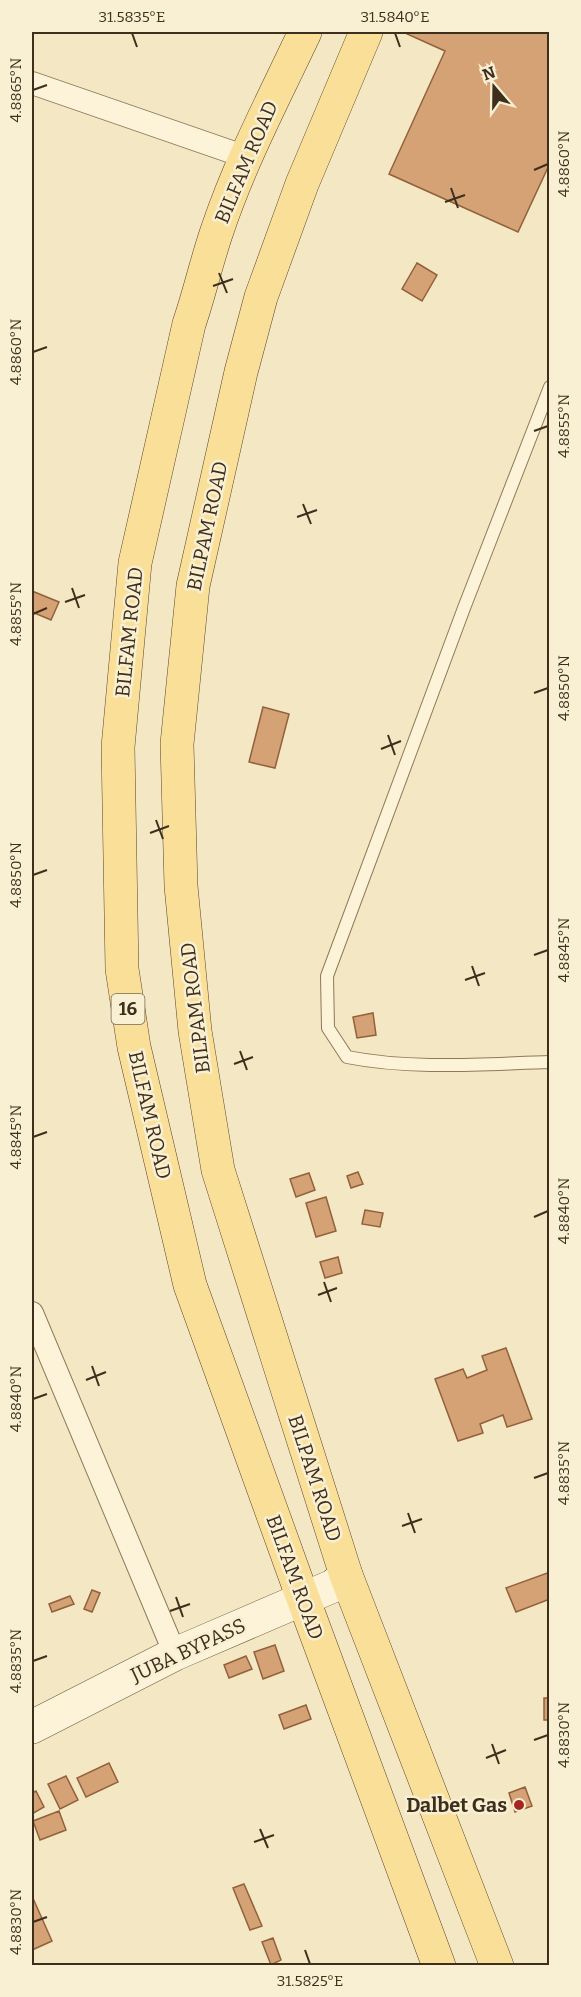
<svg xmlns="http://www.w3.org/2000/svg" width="581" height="1997" font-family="Bitter,serif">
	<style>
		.building { fill: #d5a276; stroke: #92613b; stroke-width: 1.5 }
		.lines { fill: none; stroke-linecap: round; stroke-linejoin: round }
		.lane-casing { stroke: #907858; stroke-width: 14 }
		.street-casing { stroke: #907858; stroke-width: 24 }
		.secondary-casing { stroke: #72593b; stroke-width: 34 }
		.primary-casing { stroke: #5d452c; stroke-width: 34 }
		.lane { stroke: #fcf3d8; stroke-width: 12 }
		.street { stroke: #fcf3d8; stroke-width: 22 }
		.secondary { stroke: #fcf3d8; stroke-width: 33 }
		.primary { stroke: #f9df98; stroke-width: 33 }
		.ticks { fill: none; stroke: #3e2f1d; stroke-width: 2 }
		.poi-dot { fill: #a52621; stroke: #f9f0d4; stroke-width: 2 }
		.labels { text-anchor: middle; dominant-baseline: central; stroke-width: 5; stroke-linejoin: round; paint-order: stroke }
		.shield { fill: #f9f0d4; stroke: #766954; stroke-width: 1.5 }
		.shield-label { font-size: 18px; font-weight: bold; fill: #3e2f1d }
		.street-label { font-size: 20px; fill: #3e2f1d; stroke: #f9f0d4 }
		.poi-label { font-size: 20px; font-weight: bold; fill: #3e2f1d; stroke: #f9f0d4; text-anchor: end }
		.neatline { fill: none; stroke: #3e2f1d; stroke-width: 2 }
		.ticks-label { font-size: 15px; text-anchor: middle; fill: #3e2f1d }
	</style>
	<rect width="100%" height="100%" fill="#f3e7c4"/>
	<path class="building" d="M408,32H550V163L518,232L389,174L445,51L407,34Z
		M417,263L437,275L422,301L402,289Z
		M32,591L59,602L51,620L32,612Z
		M263,707L289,714L275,768L249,762Z
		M373,1013L376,1035L357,1038L353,1017Z
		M358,1172L363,1184L351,1188L347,1176Z
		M309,1173L315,1190L296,1197L290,1179Z
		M326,1197L336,1231L316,1237L306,1203Z
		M365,1210L383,1213L380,1227L362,1224Z
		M338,1257L342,1273L325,1278L320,1262Z
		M506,1348L532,1419L507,1427L503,1415L480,1424L483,1433L458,1441L435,1379L463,1369L467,1378L487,1370L482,1356Z
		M550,1572V1599L516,1612L506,1588Z
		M92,1590L100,1593L92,1612L84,1609Z
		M70,1596L74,1604L52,1612L49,1604Z
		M275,1645L284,1671L263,1679L254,1652Z
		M246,1656L252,1669L229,1678L224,1665Z
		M544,1698H550V1720H544Z
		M306,1705L311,1719L284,1729L279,1715Z
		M109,1763L118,1782L86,1797L77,1778Z
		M66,1776L78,1800L60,1809L48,1784Z
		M525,1787L532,1806L515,1812L509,1793Z
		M36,1791L44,1807L32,1814V1793Z
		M59,1811L66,1830L40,1840L33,1821Z
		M244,1884L262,1926L250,1930L233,1888Z
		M32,1896L52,1941L32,1950Z
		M273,1938L281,1960L271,1965L262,1942Z"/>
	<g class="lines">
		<g class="lane-casing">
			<path id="lane" d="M550,387L464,608L327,976L328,1028L347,1057C413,1070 482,1064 550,1062"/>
		</g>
		<g class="street-casing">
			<path id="street" d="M32,83L246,157
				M32,1313L175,1654"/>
		</g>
		<g class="secondary-casing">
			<path id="secondary" d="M32,1727L175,1654L333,1586L346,1575"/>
		</g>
		<g class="primary-casing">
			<path id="primary" d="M305,32C275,96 241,160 218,228C207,259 200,292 189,324L135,563L118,747L122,969L134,1047L190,1285L304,1601L439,1966
				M366,32L302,184L261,297L241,372L193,586L177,744L181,886L195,1031L218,1170L346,1575L497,1966"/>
		</g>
		<use href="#lane" class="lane"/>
		<use href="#street" class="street"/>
		<use href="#secondary" class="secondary"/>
		<use href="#primary" class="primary"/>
	</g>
	<path class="ticks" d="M132,33L137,47M395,33L400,47M33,90L47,85M534,170L548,164M451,188L458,208M445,202L465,195M219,273L227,293M213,286L233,279M33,352L47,347M534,431L548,426M303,504L311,524M297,517L317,510M72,588L79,608M65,602L85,595M33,614L47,608M534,693L548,688M388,735L395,755M381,749L401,741M156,820L163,839M150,833L169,826M33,875L47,870M534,955L548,950M472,966L479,986M465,980L485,973M240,1051L247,1070M234,1064L253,1057M33,1137L47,1132M534,1217L548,1211M324,1282L331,1302M318,1295L337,1288M92,1366L99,1386M86,1380L106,1372M33,1399L47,1394M534,1478L548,1473M408,1513L415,1533M402,1526L422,1519M176,1597L183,1617M170,1611L190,1604M33,1661L47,1656M534,1740L548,1735M492,1744L499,1764M486,1758L506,1750M260,1829L268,1848M254,1842L274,1835M33,1922L47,1917M305,1950L310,1964"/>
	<circle class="poi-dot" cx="519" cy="1805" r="6"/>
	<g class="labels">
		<rect class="shield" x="111.5" y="994" width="33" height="30" rx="4.5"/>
		<g class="shield-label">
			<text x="128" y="1009">16</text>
		</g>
		<g class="street-label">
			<text transform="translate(246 162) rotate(-67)">BILFAM ROAD</text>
			<text transform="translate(207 526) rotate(-78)">BILPAM ROAD</text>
			<text transform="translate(129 632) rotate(-84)">BILFAM ROAD</text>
			<text transform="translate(195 1008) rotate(-97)">BILPAM ROAD</text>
			<text transform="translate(150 1115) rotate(77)">BILFAM ROAD</text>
			<text transform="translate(315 1478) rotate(72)">BILPAM ROAD</text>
			<text transform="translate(295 1577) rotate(70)">BILFAM ROAD</text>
			<text transform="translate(188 1650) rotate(-25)">JUBA BYPASS</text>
		</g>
		<g class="poi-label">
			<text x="507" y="1805">Dalbet Gas</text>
		</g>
	</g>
	<rect width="581" height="1997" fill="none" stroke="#f9f0d4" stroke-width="66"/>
	<g transform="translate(494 87) rotate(340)" stroke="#f9f0d4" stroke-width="4.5" paint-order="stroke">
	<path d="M0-4.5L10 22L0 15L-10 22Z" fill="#3e2f1d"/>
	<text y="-9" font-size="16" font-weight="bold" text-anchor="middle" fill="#3e2f1d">N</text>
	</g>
	<rect x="33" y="33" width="515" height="1931" class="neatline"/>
	<g class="ticks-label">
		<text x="132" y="22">31.5835°E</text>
		<text x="395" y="22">31.5840°E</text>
		<text transform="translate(16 90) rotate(-90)" y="5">4.8865°N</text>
		<text transform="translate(564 164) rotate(-90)" y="5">4.8860°N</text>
		<text transform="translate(16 352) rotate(-90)" y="5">4.8860°N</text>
		<text transform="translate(564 426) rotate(-90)" y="5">4.8855°N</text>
		<text transform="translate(16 614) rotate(-90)" y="5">4.8855°N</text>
		<text transform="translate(564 688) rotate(-90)" y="5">4.8850°N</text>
		<text transform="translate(16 875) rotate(-90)" y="5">4.8850°N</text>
		<text transform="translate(564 950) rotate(-90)" y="5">4.8845°N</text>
		<text transform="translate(16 1137) rotate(-90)" y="5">4.8845°N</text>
		<text transform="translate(564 1211) rotate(-90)" y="5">4.8840°N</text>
		<text transform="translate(16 1399) rotate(-90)" y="5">4.8840°N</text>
		<text transform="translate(564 1473) rotate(-90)" y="5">4.8835°N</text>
		<text transform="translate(16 1661) rotate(-90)" y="5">4.8835°N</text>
		<text transform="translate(564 1735) rotate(-90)" y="5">4.8830°N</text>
		<text transform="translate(16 1922) rotate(-90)" y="5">4.8830°N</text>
		<text x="310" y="1986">31.5825°E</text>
	</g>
</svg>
